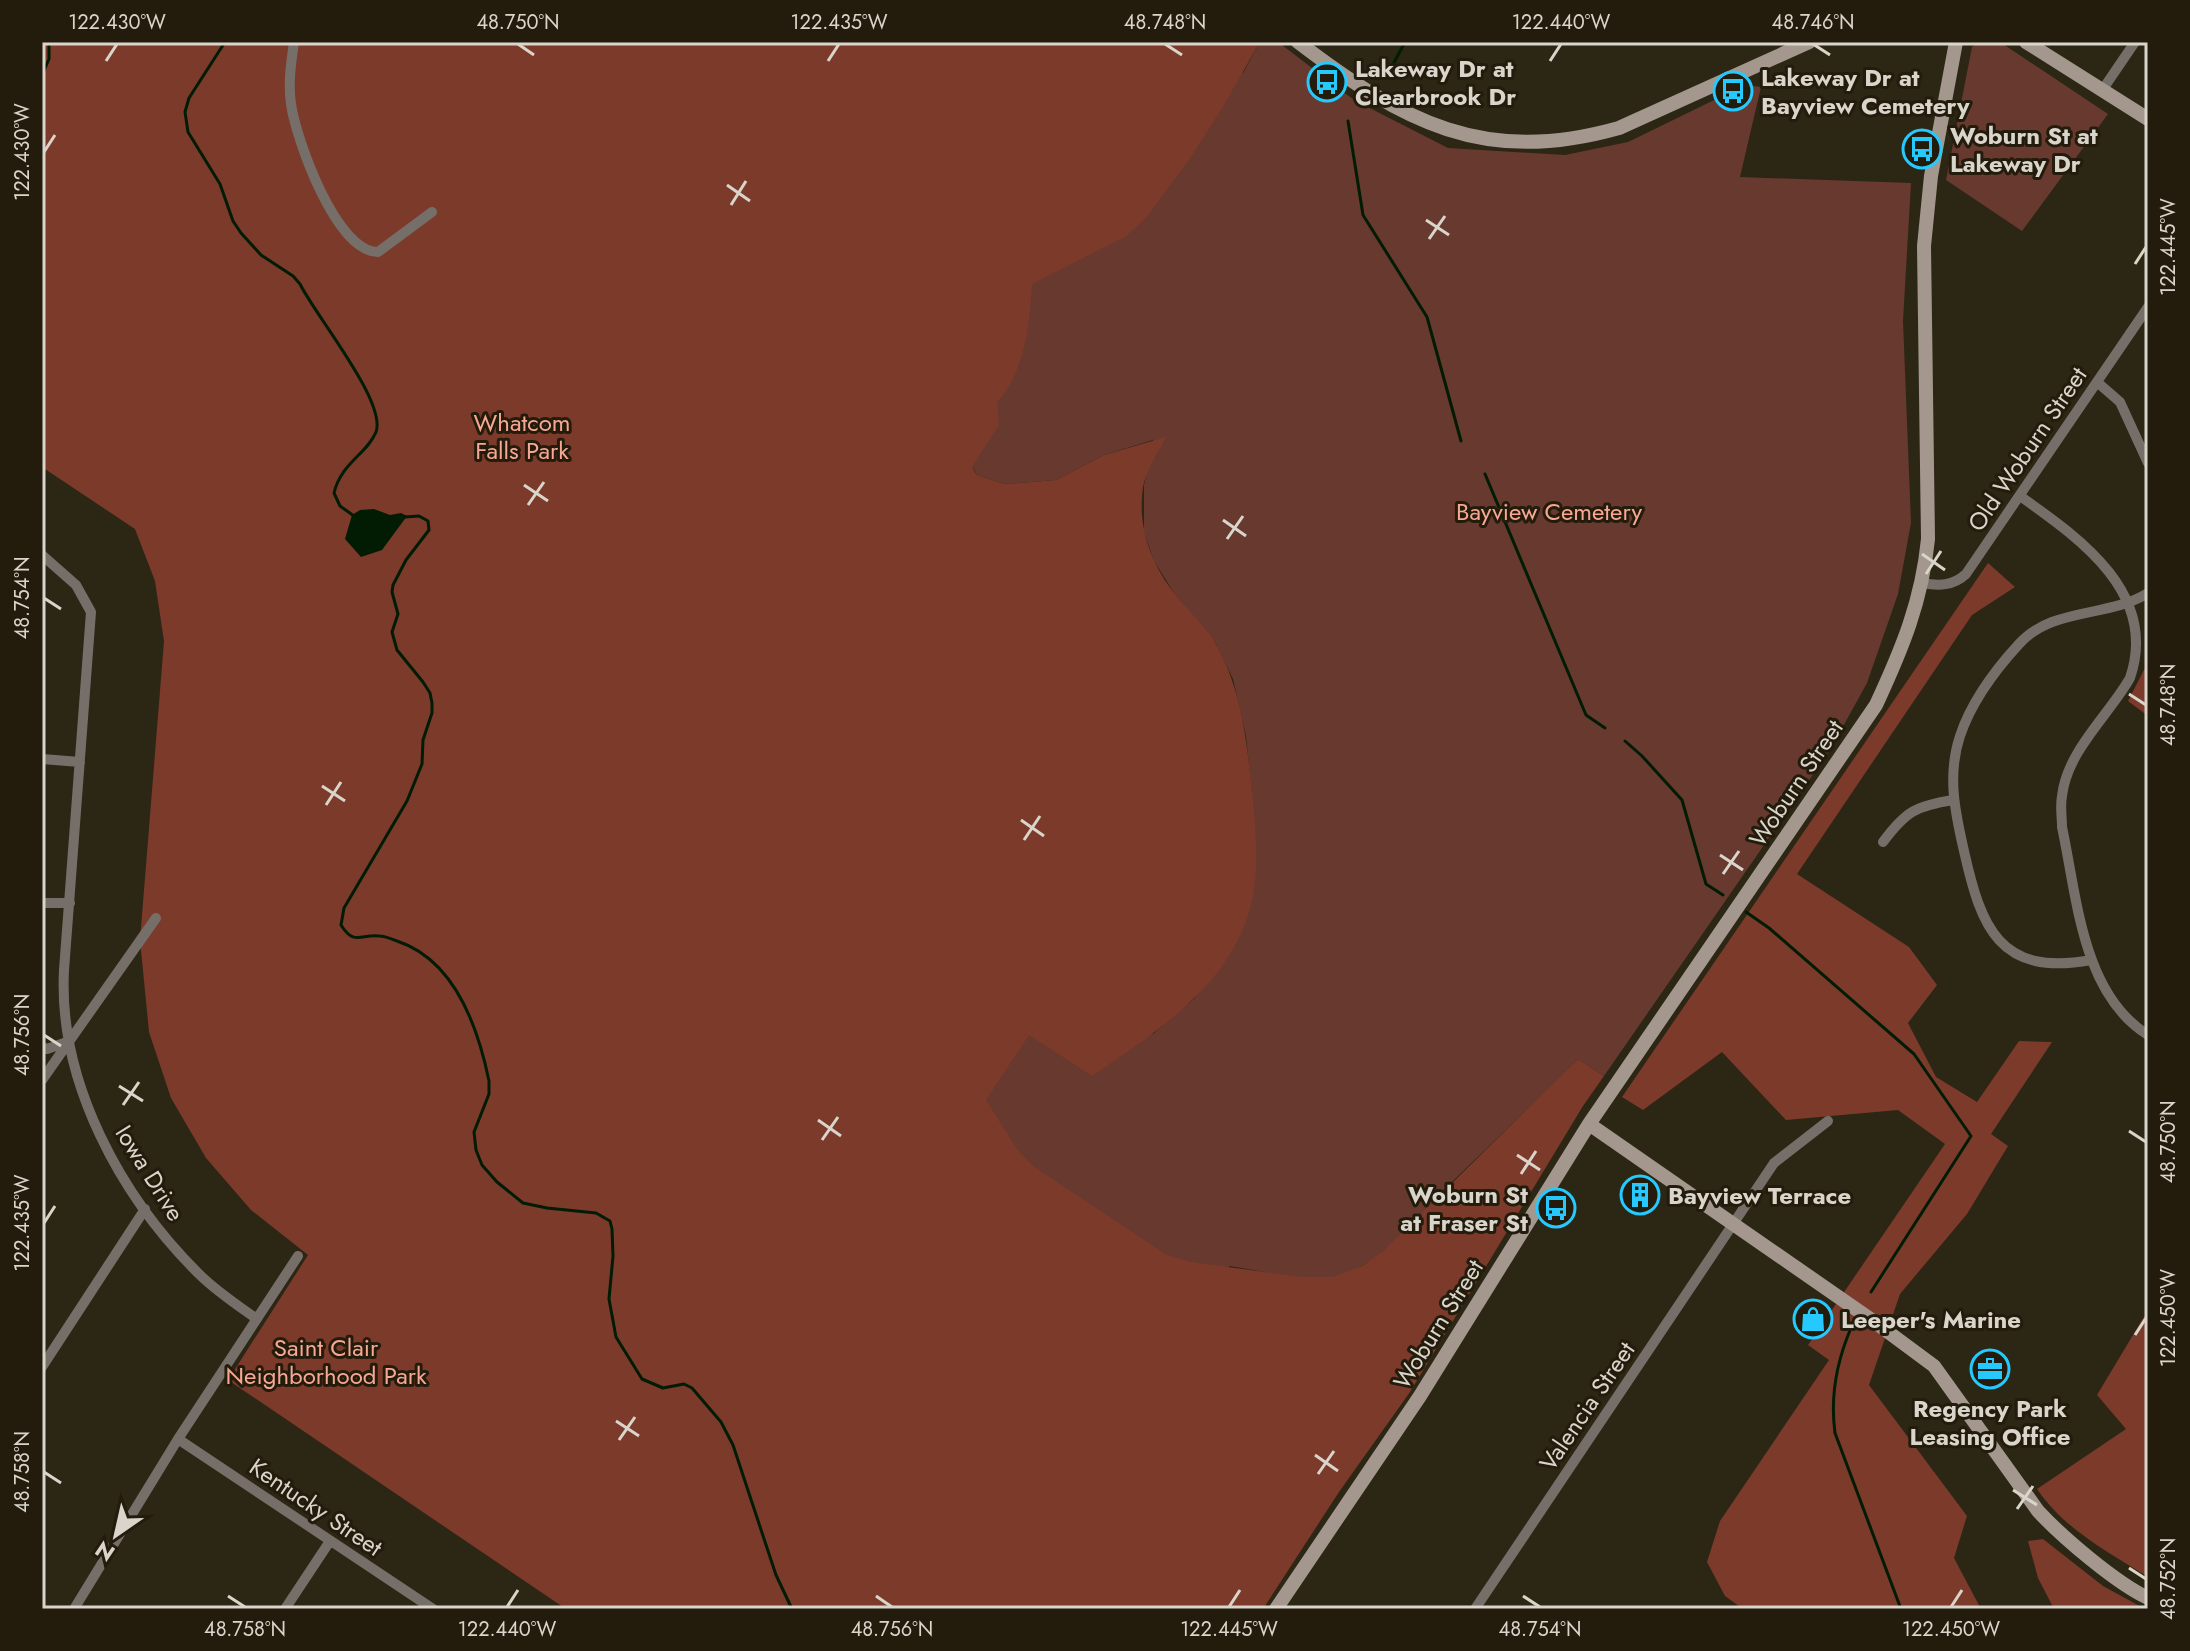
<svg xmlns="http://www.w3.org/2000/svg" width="2190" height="1651" font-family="Jost,sans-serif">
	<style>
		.green { fill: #68392e; fill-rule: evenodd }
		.forest { fill: #7c3a2b }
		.water { fill: #021c04 }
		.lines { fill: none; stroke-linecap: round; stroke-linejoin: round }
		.stream { stroke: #021c04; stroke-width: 3 }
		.street { stroke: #766f69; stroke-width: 10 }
		.secondary { stroke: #a4988e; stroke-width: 14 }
		.ticks { fill: none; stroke: #d9d5cb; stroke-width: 3 }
		.labels { text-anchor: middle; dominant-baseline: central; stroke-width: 6; stroke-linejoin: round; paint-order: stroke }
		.poi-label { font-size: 24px; font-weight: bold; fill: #d9d5cb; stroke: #231c0c; text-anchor: start }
		.park-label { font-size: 24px; fill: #f8a793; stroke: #231c0c }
		.street-label { font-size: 24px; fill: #d9d5cb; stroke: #231c0c }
		.neatline { fill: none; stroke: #d9d5cb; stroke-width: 3 }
		.ticks-label { font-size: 20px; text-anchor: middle; fill: #d9d5cb }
	</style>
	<rect width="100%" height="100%" fill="#2c2615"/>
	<path class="green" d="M1097,42L1243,73L1260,42H1278L1354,100L1448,148L1565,155L1628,142L1745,85L1761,87L1740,177L1911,183L1903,321L1911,523L1898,594L1867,683L1830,750L1604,1076L1578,1059C1538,1100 1496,1139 1455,1179C1418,1214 1386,1266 1332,1277C1299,1283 1262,1270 1229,1266L1226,1297L1068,1249L521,467ZM1153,440L1144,485V532L1154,561L1174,593L1216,644L1233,679L1246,736L1252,795L1226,959L1194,999L1153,1034H1029L973,467L977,475L1005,484L1056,480L1104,455Z
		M1977,42H2000L2108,114L2022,231L1946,180L1972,47Z"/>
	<path class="forest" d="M42,42H1260L1224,105L1191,157L1145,219L1125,237L1032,284C1029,328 1026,368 997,403L999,425L972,467L977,475L1005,484L1056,480L1104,455L1166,437C1158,453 1146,470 1143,487C1137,526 1151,564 1175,594C1189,612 1207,627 1217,646C1240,688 1246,734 1251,781C1255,824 1262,877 1247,919C1221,992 1152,1035 1092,1076L1029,1035L986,1100L1017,1149L1034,1167L1167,1255L1191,1262L1302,1277H1332L1362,1266L1382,1252L1578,1059L1604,1076L1583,1106L1410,1392L1339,1492L1263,1609H566L228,1380L308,1255L251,1210L206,1158L171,1098L149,1032L140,940L164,641L155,581L135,529L42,467Z
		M1988,563L2015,587L1972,615L1797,874L1909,947L1937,985L1908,1023L1936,1077L1977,1102L2019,1041L2052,1042L1991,1134L2008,1146L1967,1214L1900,1294L1869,1385L1967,1516L1954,1558L1981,1609H1743L1725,1596L1707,1562L1720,1521L1829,1360L1808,1345L1945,1144L1898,1110L1786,1120L1722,1052L1643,1110L1622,1097Z
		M2148,611V716L2128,701L2146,666Z
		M2148,1310V1577C2108,1552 2064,1529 2037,1489L2126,1429L2097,1395Z
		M2043,1539L2103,1586L2145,1609H2054L2038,1578L2028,1541Z"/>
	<path class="water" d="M374,509L390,515L401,513L407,516L382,550L361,557L345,539L352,515L360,510Z"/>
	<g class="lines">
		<path class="stream" d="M225,42L189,98L185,112L188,132L220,184L233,221L241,233L261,255L293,276L300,284C315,315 387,402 376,432C367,454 341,463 334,493L340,506L354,516
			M1389,72L1405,42
			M42,75L49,59V42
			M1348,121L1363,215L1427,317L1461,441
			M1485,474L1586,715L1605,728
			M405,517L419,516L428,521L429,530L406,560L393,585L392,592L398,614L392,632L397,650L423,682L430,693L432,703V713L423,740L422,764L407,801L344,908L341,925C354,946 361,934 379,936C385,936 392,939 397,941C455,960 478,1027 489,1081V1094L474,1132L476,1150L482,1165L497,1182L523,1203L547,1208L596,1213L610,1221L612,1229L613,1256L609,1299L616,1337L642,1379L663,1388L684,1384L692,1388L721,1422L733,1445L776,1575L792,1609
			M1625,741L1642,756L1682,800L1706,884L1723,895
			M1746,912L1769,928L1914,1054L1971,1136L1871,1292
			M1851,1328C1836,1363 1830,1396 1835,1433L1901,1609"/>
		<path class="street" d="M294,42C291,63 288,83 291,104C296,139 336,252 378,252L432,212
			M2103,89L2135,42
			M2097,382L2120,402L2148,463
			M2020,496C2079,538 2159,593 2130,678C2109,715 2067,751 2062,796C2060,806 2062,817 2062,827C2077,897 2082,994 2148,1035
			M42,555L76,585L91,612L64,970C58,1082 121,1197 199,1274C216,1291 237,1305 257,1319
			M1922,583C1939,586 1953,586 1966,574L2148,307
			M42,759L80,762
			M1883,842C1906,811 1916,806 1953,800
			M42,903H70
			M2091,960C1999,977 1981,927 1964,851C1955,812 1947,775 1960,736C1971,703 1996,669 2019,644C2052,607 2108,618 2148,593
			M42,1047L47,1049L67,1042
			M42,1080L156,918
			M42,1367L145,1209
			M178,1439L433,1609
			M74,1609L178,1439L298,1256
			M285,1609L330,1541
			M1475,1609L1774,1163L1828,1121"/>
		<path class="secondary" d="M1298,42C1403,122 1484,166 1619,128L1809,42
			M2026,42L2148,119
			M1589,1124L1876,1323L1934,1366L2038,1511C2062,1537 2116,1583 2148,1598
			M1276,1609L1420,1396L1589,1124L1876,705C1902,649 1922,601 1928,539L1924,246L1931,176L1956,42"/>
	</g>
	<path class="ticks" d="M518,44L534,55M1165,44L1182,55M1813,44L1830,55M106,61L117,44M828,61L839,44M1550,61L1561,44M44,152L55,135M727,185L750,201M731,205L746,181M1426,220L1449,235M1429,239L1445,216M2135,264L2146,247M524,485L548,501M528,505L544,482M1223,520L1246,536M1227,539L1243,516M1922,554L1945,570M1926,574L1941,551M44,598L61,609M2129,694L2146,705M322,786L345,801M326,805L341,782M1021,820L1044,836M1024,840L1040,816M1720,855L1743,870M1723,874L1739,851M44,1035L61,1046M119,1086L143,1101M123,1105L139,1082M818,1120L841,1136M2129,1131L2146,1142M822,1140L838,1117M1517,1155L1540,1170M1521,1174L1536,1151M44,1223L55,1206M2135,1335L2146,1318M616,1421L639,1436M619,1440L635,1417M1315,1455L1338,1471M44,1472L61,1483M1318,1474L1334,1451M2013,1490L2037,1505M2017,1509L2033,1486M2129,1568L2146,1579M228,1596L245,1607M876,1596L892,1607M1523,1596L1540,1607M507,1607L518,1590M1229,1607L1240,1590M1951,1607L1962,1590"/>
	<defs>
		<g id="bus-ring" transform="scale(2)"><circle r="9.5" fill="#231c0c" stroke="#26c9fe" stroke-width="1.5"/><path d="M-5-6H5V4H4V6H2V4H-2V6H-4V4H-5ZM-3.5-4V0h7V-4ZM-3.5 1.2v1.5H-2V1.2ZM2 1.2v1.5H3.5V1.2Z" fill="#26c9fe"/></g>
		<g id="building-ring" transform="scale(2)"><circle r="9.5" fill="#231c0c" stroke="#26c9fe" stroke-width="1.5"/><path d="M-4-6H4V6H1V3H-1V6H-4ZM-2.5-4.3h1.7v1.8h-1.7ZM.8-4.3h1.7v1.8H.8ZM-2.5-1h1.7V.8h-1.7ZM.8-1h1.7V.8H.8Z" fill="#26c9fe"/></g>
		<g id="shop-ring" transform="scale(2)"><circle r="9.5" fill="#231c0c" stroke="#26c9fe" stroke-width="1.5"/><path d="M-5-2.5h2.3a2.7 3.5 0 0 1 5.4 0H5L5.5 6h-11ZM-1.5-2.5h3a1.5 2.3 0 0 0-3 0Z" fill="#26c9fe"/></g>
		<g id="office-ring" transform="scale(2)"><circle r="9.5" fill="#231c0c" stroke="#26c9fe" stroke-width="1.5"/><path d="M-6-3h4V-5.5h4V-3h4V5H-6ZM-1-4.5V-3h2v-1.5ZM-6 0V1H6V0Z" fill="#26c9fe"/></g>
	</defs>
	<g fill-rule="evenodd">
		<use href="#bus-ring" x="1327" y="82"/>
		<use href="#bus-ring" x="1733" y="91"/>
		<use href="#bus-ring" x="1922" y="149"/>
		<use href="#building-ring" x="1640" y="1195"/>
		<use href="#bus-ring" x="1556" y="1208"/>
		<use href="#shop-ring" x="1813" y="1319"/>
		<use href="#office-ring" x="1990" y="1369"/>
	</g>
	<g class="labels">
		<g class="poi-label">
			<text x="1355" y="68">Lakeway Dr at<tspan x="1355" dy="28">Clearbrook Dr</tspan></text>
			<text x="1761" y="77">Lakeway Dr at<tspan x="1761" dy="28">Bayview Cemetery</tspan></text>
			<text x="1950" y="135">Woburn St at<tspan x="1950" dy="28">Lakeway Dr</tspan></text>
			<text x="1528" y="1194" text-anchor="end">Woburn St<tspan x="1528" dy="28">at Fraser St</tspan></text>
			<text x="1668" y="1195">Bayview Terrace</text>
			<text x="1841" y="1319">Leeper's Marine</text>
			<text x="1990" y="1408" text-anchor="middle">Regency Park<tspan x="1990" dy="28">Leasing Office</tspan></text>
		</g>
		<g class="park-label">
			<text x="522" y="422">Whatcom<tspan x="522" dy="28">Falls Park</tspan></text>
			<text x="1549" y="511">Bayview Cemetery</text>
			<text x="326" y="1347">Saint Clair<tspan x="326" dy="28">Neighborhood Park</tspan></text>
		</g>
		<g class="street-label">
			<text transform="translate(2027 449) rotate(-56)">Old Woburn Street</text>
			<text transform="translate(1796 783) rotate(-56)">Woburn Street</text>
			<text transform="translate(150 1173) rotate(58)">Iowa Drive</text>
			<text transform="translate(1438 1324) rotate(-58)">Woburn Street</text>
			<text transform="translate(1587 1406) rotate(-56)">Valencia Street</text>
			<text transform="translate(316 1507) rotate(34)">Kentucky Street</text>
		</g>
	</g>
	<rect width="2190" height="1651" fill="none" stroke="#231c0c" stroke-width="88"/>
	<g transform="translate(116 1535) rotate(214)" stroke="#231c0c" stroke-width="6" paint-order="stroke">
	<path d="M0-6L14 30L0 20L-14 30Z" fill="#d9d5cb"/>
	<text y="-12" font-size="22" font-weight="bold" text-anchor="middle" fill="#d9d5cb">N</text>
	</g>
	<rect x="44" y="44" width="2102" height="1563" class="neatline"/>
	<g class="ticks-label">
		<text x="117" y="29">122.430°W</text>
		<text x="518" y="29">48.750°N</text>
		<text x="839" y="29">122.435°W</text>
		<text x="1165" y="29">48.748°N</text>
		<text x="1561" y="29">122.440°W</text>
		<text x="1813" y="29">48.746°N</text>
		<text transform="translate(22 152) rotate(-90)" y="7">122.430°W</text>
		<text transform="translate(2168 247) rotate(-90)" y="7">122.445°W</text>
		<text transform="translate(22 598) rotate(-90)" y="7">48.754°N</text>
		<text transform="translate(2168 705) rotate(-90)" y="7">48.748°N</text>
		<text transform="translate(22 1035) rotate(-90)" y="7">48.756°N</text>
		<text transform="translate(2168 1142) rotate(-90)" y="7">48.750°N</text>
		<text transform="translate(22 1223) rotate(-90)" y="7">122.435°W</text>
		<text transform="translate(2168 1318) rotate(-90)" y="7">122.450°W</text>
		<text transform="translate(22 1472) rotate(-90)" y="7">48.758°N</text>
		<text transform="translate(2168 1579) rotate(-90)" y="7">48.752°N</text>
		<text x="245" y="1636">48.758°N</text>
		<text x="507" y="1636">122.440°W</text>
		<text x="892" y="1636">48.756°N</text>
		<text x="1229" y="1636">122.445°W</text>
		<text x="1540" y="1636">48.754°N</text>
		<text x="1951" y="1636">122.450°W</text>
	</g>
</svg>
